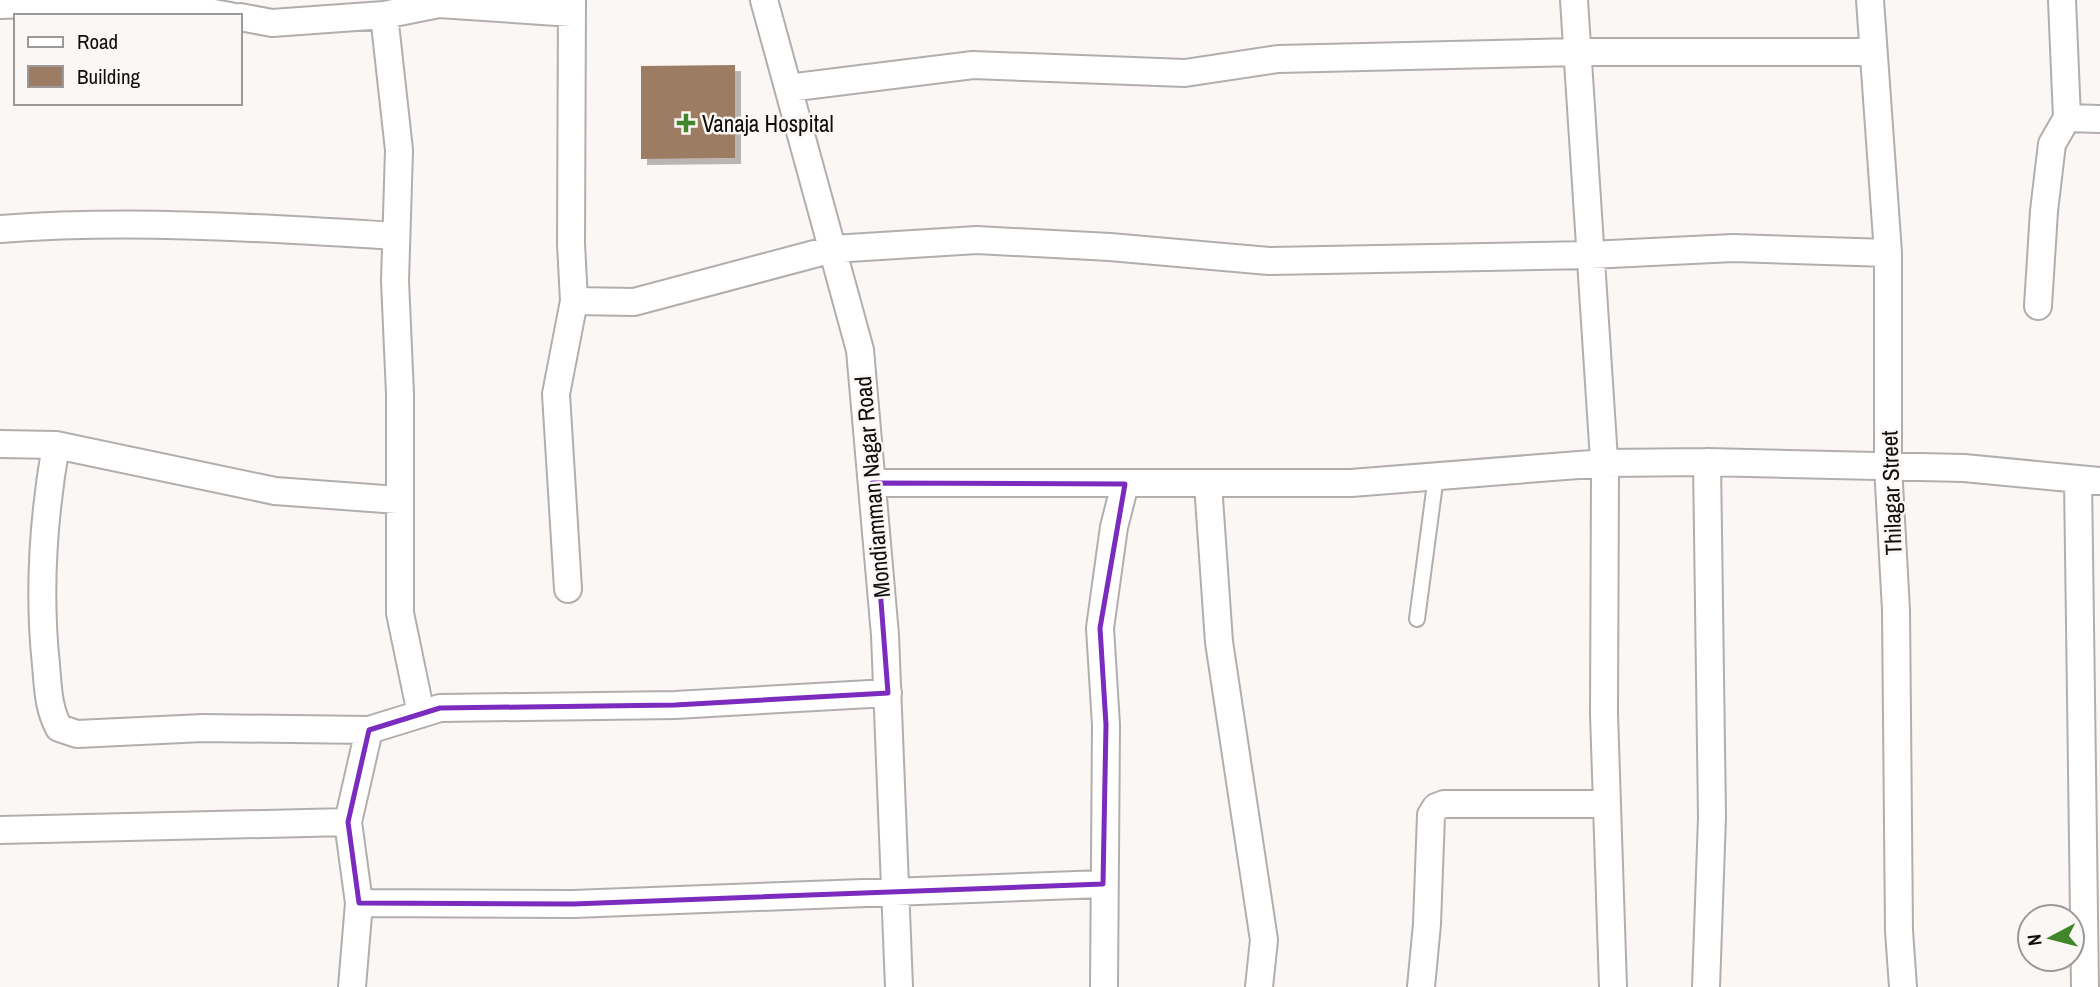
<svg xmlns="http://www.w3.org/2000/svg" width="2100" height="987" font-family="'Archivo Narrow',sans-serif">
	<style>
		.building { fill: #9c7d64; filter: url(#shadow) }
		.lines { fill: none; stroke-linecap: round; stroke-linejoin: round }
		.service-casing { stroke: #b2aead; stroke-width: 18 }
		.minor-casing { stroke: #b2aead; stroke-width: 30 }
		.service { stroke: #fff; stroke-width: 14 }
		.minor { stroke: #fff; stroke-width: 26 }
		.marked { fill: none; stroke: #7b2cbf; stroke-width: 5; stroke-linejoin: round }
		.poi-dot { fill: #41862a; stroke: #fbf7f5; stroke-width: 2.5 }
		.labels { text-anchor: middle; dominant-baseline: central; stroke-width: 5; stroke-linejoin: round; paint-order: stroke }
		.poi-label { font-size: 23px; fill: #0f0d0d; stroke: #fbf7f5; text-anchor: start }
		.street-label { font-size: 23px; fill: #0f0d0d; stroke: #fbf7f5 }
	</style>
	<defs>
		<filter id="shadow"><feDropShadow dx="6" dy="6" stdDeviation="0" flood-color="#0004"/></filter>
	</defs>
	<rect width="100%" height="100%" fill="#fbf7f5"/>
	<path class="building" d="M735,65V158L641,159V66Z"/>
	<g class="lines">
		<g class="service-casing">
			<path id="service" d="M1417,619L1436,476"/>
		</g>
		<g class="minor-casing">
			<path id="minor" d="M764,0L860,350L885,635L899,987
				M1574,0L1605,475L1604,714L1613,987
				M1870,0L1888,253V466L1896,610L1899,931L1903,987
				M0,5L141,0L230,16
				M384,15L399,150L395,281L400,394V613L421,714
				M240,17L272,23L384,15L439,4L572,13
				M788,88L973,65L1185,73L1278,59L1577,52H1871
				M2067,118L2100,119
				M0,229C133,219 263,228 396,236
				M574,301L634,302L833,249L977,240L1110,247L1269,261L1590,255L1733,248L1888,253
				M2038,306L2044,211L2052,144L2067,118L2062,0
				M0,444L56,445L275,491L398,500
				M56,445C43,519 38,590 46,665C48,687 48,708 59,728L77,734L203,728L369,730
				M2078,479L2085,987
				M872,483H1351L1604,463L1707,462L1964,468L2100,481
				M1208,484L1219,642L1264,940L1259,987
				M568,589L556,394L574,301L571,244L572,0
				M0,830L348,822
				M359,903L573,904L1103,884
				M352,987L359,903L348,822L369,730L440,708L675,705L888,693
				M1104,987L1106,725L1100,628L1114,527L1125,484
				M1421,987L1427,924L1431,815L1436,807L1444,804H1607
				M1706,987L1712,817L1707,462"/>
		</g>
		<use href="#service" class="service"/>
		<use href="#minor" class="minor"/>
	</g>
	<path class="marked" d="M872,483L1125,484L1100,628L1106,725L1103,884L573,904L359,903L348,822L369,730L440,708L675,705L888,693Z"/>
	<path class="poi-dot" d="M682.5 112.5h7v7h7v7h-7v7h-7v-7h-7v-7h7z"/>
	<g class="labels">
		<g class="poi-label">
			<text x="702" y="123">Vanaja Hospital</text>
		</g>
		<g class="street-label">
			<text transform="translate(872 487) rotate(-95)">Mondiamman Nagar Road</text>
			<text transform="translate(1891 493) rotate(-92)">Thilagar Street</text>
		</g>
	</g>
	<rect x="14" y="14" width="228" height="91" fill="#fbf7f5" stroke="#9d9998" stroke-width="2"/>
	<rect x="28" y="37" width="35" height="10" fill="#ffffff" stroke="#9d9998" stroke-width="2"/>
	<text x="77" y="49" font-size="21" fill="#0f0d0d">Road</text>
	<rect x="28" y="66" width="35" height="21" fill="#9c7d64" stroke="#9d9998" stroke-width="2"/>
	<text x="77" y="84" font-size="21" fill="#0f0d0d">Building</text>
	<g transform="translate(2051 938) rotate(263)"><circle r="33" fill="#fbf7f5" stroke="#9d9998" stroke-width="2"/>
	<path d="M0-5L12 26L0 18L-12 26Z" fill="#41862a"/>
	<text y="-10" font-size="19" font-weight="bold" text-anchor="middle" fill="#0f0d0d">N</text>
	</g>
</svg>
